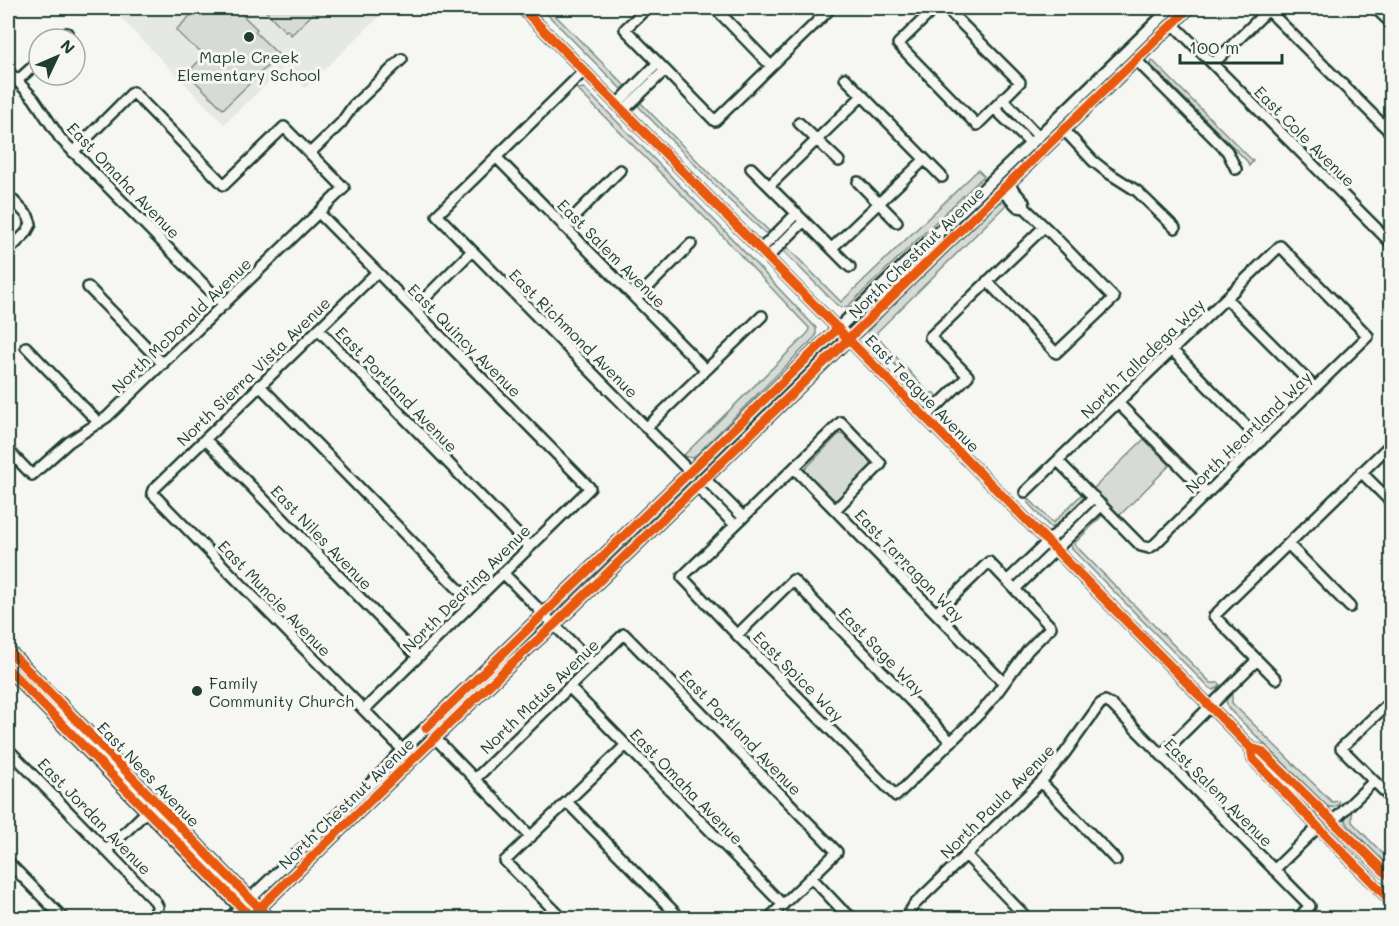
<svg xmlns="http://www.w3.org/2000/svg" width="1399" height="926" font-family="Mali,sans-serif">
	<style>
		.built { fill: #e6e8e4 }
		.green { fill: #d6dbd6; stroke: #7a8c85; stroke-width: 1.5 }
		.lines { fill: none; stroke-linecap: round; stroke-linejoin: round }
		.minor-casing { stroke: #1f3d34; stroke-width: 14 }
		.major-casing { stroke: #1f3d34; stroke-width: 15 }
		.minor { stroke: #f6f6f2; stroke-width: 9 }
		.major { stroke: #f6f6f2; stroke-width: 10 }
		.cycleway-casing { stroke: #f6f6f2; stroke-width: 13 }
		.cycleway { stroke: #e8590c; stroke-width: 9 }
		.poi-dot { fill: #1f3d34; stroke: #f6f6f2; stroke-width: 2 }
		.labels { text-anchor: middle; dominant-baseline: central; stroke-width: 6; stroke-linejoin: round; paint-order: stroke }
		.poi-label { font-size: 16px; fill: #1f3d34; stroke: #f6f6f2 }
		.street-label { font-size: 16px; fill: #1f3d34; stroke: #f6f6f2 }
	</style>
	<rect width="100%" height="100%" fill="#f6f6f2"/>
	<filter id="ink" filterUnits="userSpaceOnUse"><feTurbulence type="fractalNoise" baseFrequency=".0167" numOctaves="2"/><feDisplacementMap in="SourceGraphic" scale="12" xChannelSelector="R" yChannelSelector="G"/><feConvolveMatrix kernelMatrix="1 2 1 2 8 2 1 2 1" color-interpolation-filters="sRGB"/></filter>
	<g filter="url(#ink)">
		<path class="built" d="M111,8H388L305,88L285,67L224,124Z"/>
		<path class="green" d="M198,8H235L257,29L255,32L279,55L223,109L187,73L207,53C194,50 185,39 176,30Z
			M263,8H319L291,35L287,30L285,31Z
			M542,8H548L627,88H620L542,9Z
			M1152,60L1253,161L1249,166L1247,161L1151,65Z
			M584,88L720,226L816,328V336L693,458L683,456L808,333L809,328L716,229L577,89Z
			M639,101L711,175L771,233H765L730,201L639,107Z
			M978,170L984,176L848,306L841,308L837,305L785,253V245L841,302Z
			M1001,202H1004L1008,203L877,332V336L929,393H935L938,397L935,400H930L870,339L868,331L891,306L997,204Z
			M841,434L845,436L870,462L871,465L870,468L838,499L834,500L806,473L805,469L838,435Z
			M1144,439L1170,465L1119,516L1093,489Z
			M1082,494L1084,500L1056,528L1050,527L1028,503V498L1053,523Z
			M1098,514L1103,515L1074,544L1211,683H1219L1221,685L1218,688L1213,690L1208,687L1072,549L1070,542Z
			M1230,694L1232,696V703L1332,802L1339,801L1340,803C1336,807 1333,809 1327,806L1228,708L1226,700Z
			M1350,812L1352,814V822L1391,862V869L1348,825L1345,819Z"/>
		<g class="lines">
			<g class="minor-casing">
				<path id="minor" d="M522,8L1251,748L1261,751L1392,879
					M647,8L625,29L715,121L828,11L825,8
					M715,8L771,66
					M935,8L898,44L977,125L1020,82L946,8
					M1157,8L1163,14
					M1375,8L1392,24
					M1268,10L1392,134
					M1172,23L1392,244
					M62,39L67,33
					M1135,59L1227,151L1236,169
					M1213,64L1270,8
					M8,71L34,99L60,138L224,305
					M584,71L437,215L690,472
					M845,78L942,177
					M17,81L39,61
					M1003,99L1039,137
					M617,104L658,63
					M994,108L1031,144
					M623,111L665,70
					M799,123L839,161
					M1064,130L1093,161L1107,172L1137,191L1175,228
					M310,153L341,123L353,106L402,59
					M496,157L706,370
					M751,168L850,267
					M858,182L897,222
					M1008,184L1024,202L1025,208
					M769,186L862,96
					M8,195L28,216L31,224L26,233L8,251
					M319,213L590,488L364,710
					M564,227L620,170
					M832,248L924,160
					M761,249L797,213
					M768,257L804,221
					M377,272L153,490L152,493L403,750
					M987,281L1056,353L1114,298L1050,232L1025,208L1018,207L1001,190
					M88,287L163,364
					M1226,298L1315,388
					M636,299L691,244
					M414,309L472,251
					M318,329L530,547
					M26,347L99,423
					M1172,350L1261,441
					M259,385L472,603
					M1118,403L1207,493
					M926,417L968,376L930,337L1044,227
					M646,428L762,316
					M205,439L418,657
					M8,450L32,475L69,442L107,417L344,188L284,127L224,185L133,92L73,152
					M794,468L1004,683
					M1361,472L1392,503
					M704,478L743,517
					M696,486L735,525
					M1025,492L1280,246L1368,336L1155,544L1149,548L1141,546L1058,461
					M835,510L881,464L841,422L682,577L737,635L896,796L981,712L993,698L1028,650L1051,627L989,562L936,613
					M1288,544L1350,607
					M503,573L593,664
					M1007,581L1094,497
					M1015,589L1102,505
					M737,635L793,580L951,742
					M1276,679L1214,616L1392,443
					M569,687L783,905
					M1392,700L1341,748L1392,799
					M435,738L531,837
					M1251,748L1253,759L1318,827L1392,902
					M8,749L155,901L158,907L154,914L150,918
					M1161,755L1257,660
					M475,779L624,634L837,852L769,918
					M1041,782L1116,860
					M567,802L680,918
					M1333,821L1374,781
					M107,850L147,811
					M966,855L1027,918
					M8,862L63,918
					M1274,870L1318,827
					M811,877L842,910L853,918
					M562,918L505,861L626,745
					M906,918L914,905L1041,782L1065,753L1100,704L1105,701L1112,705L1310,906L1298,918"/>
			</g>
			<g class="major-casing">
				<path id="major" d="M8,650L269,918
					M8,669L246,913
					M230,918L382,773L403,750L826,340L1066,110L1171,8
					M249,918L510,665L554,625L1189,8"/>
			</g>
			<use href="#minor" class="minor"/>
			<use href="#major" class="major"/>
			<g class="cycleway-casing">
				<path id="cycleway" d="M522,8L1251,748L1261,751L1392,879
					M8,650L269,918
					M8,669L252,918
					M426,728L838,328
					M1251,748L1253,759L1318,827L1392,902
					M249,918L510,665L554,625L1189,8"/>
			</g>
			<use href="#cycleway" class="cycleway"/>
		</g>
	</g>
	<g class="poi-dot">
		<circle cx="249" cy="37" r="6"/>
		<circle cx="197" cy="691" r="6"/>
	</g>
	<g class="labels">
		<g class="poi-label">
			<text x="249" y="56">Maple Creek<tspan x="249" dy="18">Elementary School</tspan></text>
			<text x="209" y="682" text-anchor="start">Family<tspan x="209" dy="18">Community Church</tspan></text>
		</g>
		<g class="street-label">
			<text transform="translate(1305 136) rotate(45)">East Cole Avenue</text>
			<text transform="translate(124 180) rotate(46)">East Omaha Avenue</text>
			<text transform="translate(916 252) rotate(-44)">North Chestnut Avenue</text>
			<text transform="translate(612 253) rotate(45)">East Salem Avenue</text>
			<text transform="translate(181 325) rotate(-44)">North McDonald Avenue</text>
			<text transform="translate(574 333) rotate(45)">East Richmond Avenue</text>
			<text transform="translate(465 340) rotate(45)">East Quincy Avenue</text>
			<text transform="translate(1142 358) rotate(-44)">North Talladega Way</text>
			<text transform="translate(253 371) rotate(-44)">North Sierra Vista Avenue</text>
			<text transform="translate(397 389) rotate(46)">East Portland Avenue</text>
			<text transform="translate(923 393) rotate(46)">East Teague Avenue</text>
			<text transform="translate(1248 432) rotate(-44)">North Heartland Way</text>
			<text transform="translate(322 537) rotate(46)">East Niles Avenue</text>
			<text transform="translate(910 565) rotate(46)">East Tarragon Way</text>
			<text transform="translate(466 588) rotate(-45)">North Dearing Avenue</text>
			<text transform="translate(275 598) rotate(46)">East Muncie Avenue</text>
			<text transform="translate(882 651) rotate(46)">East Sage Way</text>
			<text transform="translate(799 676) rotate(45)">East Spice Way</text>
			<text transform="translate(539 696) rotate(-44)">North Matus Avenue</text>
			<text transform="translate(741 732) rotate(46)">East Portland Avenue</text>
			<text transform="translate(149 774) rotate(46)">East Nees Avenue</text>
			<text transform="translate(687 786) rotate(46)">East Omaha Avenue</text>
			<text transform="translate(1219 792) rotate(45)">East Salem Avenue</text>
			<text transform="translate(997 801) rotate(-45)">North Paula Avenue</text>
			<text transform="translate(346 803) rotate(-44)">North Chestnut Avenue</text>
			<text transform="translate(95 816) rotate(46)">East Jordan Avenue</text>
		</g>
	</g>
	<rect width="1399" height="926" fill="none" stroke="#f6f6f2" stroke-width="30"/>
	<rect x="15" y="15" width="1369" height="896" fill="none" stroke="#1f3d34" stroke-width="2" filter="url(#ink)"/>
	<g transform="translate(57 57) rotate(46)"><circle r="28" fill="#f6f6f2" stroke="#a0aca6" stroke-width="1.5"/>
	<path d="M0-4.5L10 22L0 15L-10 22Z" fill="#1f3d34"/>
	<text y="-9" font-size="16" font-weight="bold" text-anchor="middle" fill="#1f3d34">N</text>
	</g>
	<path d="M1180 54v9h102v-9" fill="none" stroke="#1f3d34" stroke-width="3"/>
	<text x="1189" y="54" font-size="18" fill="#1f3d34" stroke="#f6f6f2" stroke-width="4.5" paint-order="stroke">100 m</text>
</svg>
